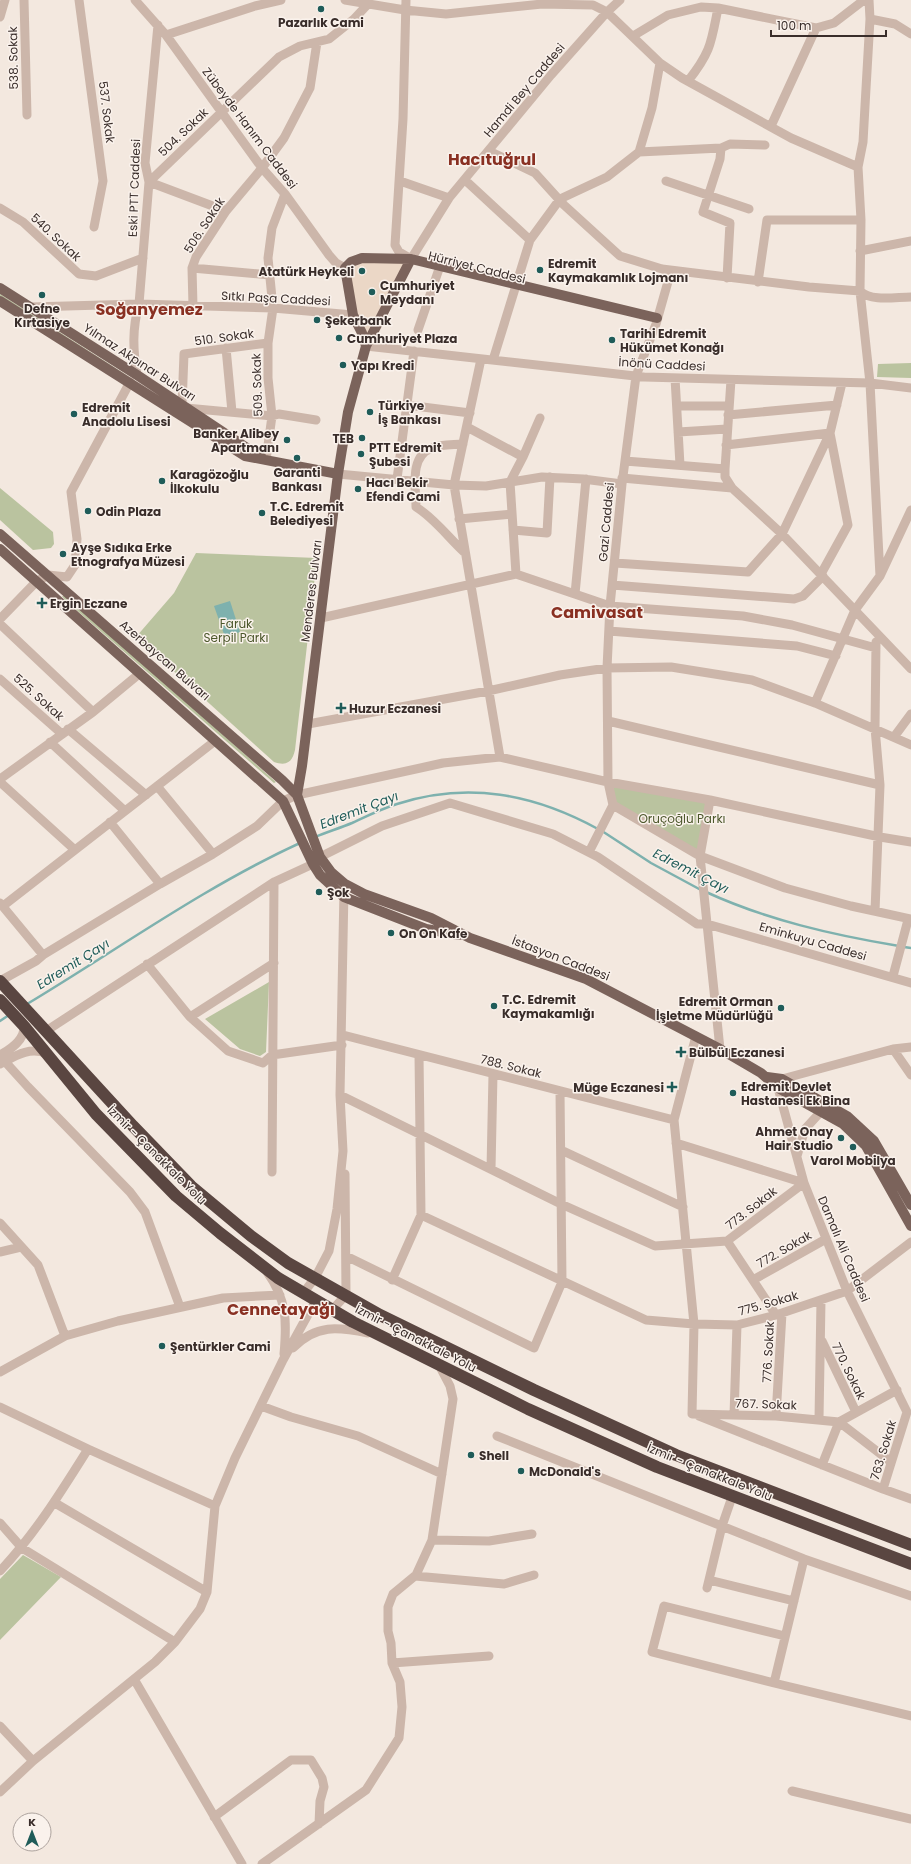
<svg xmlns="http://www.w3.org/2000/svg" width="911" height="1864" font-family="Poppins,sans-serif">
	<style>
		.green { fill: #bac39f }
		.plaza { fill: #ebd7c6 }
		.water { fill: #7eb1ae }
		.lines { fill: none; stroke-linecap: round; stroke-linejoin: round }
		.stream { stroke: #7eb1ae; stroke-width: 2.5 }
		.minor { stroke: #ccb6aa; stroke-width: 9 }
		.major { stroke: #7b635b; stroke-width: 10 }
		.highway { stroke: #5a4641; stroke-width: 12 }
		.poi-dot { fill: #1f5c59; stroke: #faf2ec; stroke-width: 1.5 }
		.labels { text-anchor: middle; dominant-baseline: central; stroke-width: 3; stroke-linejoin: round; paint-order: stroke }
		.poi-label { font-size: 12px; font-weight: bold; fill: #392d2a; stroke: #faf2ec; text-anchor: start }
		.street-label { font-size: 12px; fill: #392d2a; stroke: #faf2ec }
		.park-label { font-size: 12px; fill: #4d582d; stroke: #faf2ec }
		.water-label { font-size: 13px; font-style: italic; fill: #1f5c59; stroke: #faf2ec }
		.district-label { font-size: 16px; font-weight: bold; fill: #893022; stroke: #faf2ec }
	</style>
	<rect width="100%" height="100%" fill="#f3e8df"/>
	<path class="green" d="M0,294L131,378L132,379L0,296Z
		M911,363V378L877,377L878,364Z
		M0,488L53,532L54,544L51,548L33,550L0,520Z
		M196,553L317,558L295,750C292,763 286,766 274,762L136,637L174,593Z
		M62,596H67L276,782L274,783L65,600Z
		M608,782L710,800L700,856L613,805Z
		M269,982L266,1052L260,1056L240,1049L205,1019Z
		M23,1555L61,1577L0,1640V1579Z"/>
	<path class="plaza" d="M411,259L366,346L345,268L351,262Z"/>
	<path class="water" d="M230,601L240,632L225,637L214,606Z"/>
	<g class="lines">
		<path class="stream" d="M602,831L651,863L701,890
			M315,837C327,832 340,828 352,823C367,816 381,809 397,804C468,781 534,794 598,829
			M706,892C767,920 833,935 899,946
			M904,947L911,948
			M27,1004C117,950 204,887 300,843
			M0,1021L9,1015"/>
		<path class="minor" d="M24,0L27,115
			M79,0L103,181L94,227
			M135,0L166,35L262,168L285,194L329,255L336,263L345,268
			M345,0L405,10L446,14L542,4L593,5L607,12L660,63L682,78L791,138L858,167
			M406,0L403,119L395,245L399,252L411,259L449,198L551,75L607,12L620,0
			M869,0L870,19L865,106L863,142L858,167L861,220L860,291L870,383L880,576
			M0,17L5,0
			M870,19L895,24L911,34
			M166,35L255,6L281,0
			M633,36L668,15L701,7L718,8L816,28L834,23L864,0
			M688,81C711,52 711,43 718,8
			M771,126L816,28
			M721,148L720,159L703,212L730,223L727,278
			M489,151L535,173L564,205L620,256L662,269L809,287L860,291C872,302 895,297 911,297
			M639,152L721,148L730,144L765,145
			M465,180L530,240
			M400,181L449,198
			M666,181L749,209
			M0,208L23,222L79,274L96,276L143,258
			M226,211L149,182L279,57L300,46L329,39L354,19L369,3
			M860,251L911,241
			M192,268L270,275
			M671,271L656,324L636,376L622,484L610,606L607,668L608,782L613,805L700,856L785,888L851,906L911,919
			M758,282L767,220H861
			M193,306L192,268L196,257L226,211L262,168L284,138L310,88L317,42
			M30,307L139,304L273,308L353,315
			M418,330L440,266
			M366,346L644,377L870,383L911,388
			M226,348L232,412
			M481,359L454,485L500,757
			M493,360L530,240L560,199L607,177L639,152L652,108L660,63
			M137,375C133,350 132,329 139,304L149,182L145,163L158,25
			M675,378L680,465
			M731,380L725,469V477L732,488L782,534L911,669
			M182,405L184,354L268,343
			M407,405L470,413
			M677,406H729
			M186,408L272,416L279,414L316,420
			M728,415L837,405
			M467,427L523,457
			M678,432L727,429
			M463,444C453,445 441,444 432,448C409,456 416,488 416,507C434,518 448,537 464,552
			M726,445L830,433L848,525L821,574
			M266,460L272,416L268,378V343L273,308L268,258L272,228L285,194
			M625,461L725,469
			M338,474L454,485L486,486L542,477L583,479L622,484
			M622,478L732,488
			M397,479L414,351
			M459,519L512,514
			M513,530L547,533L550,477
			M615,563L748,572L782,534L830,433L842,383
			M516,574L510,482L523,457L540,418
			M612,585L794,599L803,596L823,576
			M575,594L586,479
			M321,618L516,574L610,606L743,616L792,625L876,648
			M0,619L36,582L48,575L67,577L75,565L77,539L71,492L130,382
			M0,624L93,712
			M609,631L797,646L836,656
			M0,679L62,734
			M815,703L855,610L880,576L911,510
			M608,721L880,785
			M308,724L488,691L560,675L607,668L671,667L752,680L815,703L911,745
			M68,729L146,795
			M894,737L911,714
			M50,742L125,811
			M0,779L93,712L139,674
			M0,782L75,850
			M157,786L213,854
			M710,800L700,856L720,1049
			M110,822L160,884
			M589,852L613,805
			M320,857L382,826L450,803L553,834L598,857L697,924H707L911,983
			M0,903L43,955
			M3,906L215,741
			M875,911L880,785L875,728L876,642
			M147,964L190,1017L274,963
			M893,976L908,920
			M0,981L36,961L43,955L160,884L213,854L257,826L283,801L297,795L443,763L500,757L608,782L710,800L880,837L911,842
			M190,1017L228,1051L263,1063L272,1055L342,1045
			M46,1031L274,882L313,864
			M343,1035L674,1120
			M893,1049L911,1075
			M0,1055C11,1049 25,1040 24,1026
			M0,1056L28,1087L130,1192L145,1212L180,1307
			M0,1064C15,1056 30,1046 47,1054
			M340,1095L561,1204L655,1246L727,1241L804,1183
			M676,1143L804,1183
			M561,1150L683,1207
			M797,1156L805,1129L826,1106
			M491,1169L493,1074
			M272,1172L274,882
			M421,1215L646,1320L694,1324L737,1325L776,1315L847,1291L911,1242
			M0,1223L38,1265L65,1336
			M727,1241L776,1315
			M0,1252L21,1247
			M346,1256L534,1348L562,1282L560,1091
			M267,1272C287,1300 287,1321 284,1354
			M392,1280L421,1215L419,1055
			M753,1280L826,1239
			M304,1292L315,1278L329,1251L337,1209L343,1151L340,1095L344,890
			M332,1310L346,1295L345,1174
			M822,1341L856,1412
			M293,1348C316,1324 338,1327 368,1333
			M0,1372L65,1336L118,1321L223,1298L280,1295
			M261,1406L291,1417L358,1436L442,1474
			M0,1407L88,1449
			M907,1412L847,1291L804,1183L778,1088L782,1079L893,1049L911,1047
			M907,1412L883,1489L911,1499
			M692,1414L694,1324L674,1120L696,1036
			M692,1414L776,1416L839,1422L891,1462
			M734,1415L737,1325
			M699,1416L883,1489
			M776,1416L782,1313
			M819,1419L821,1300
			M497,1436L804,1559L911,1596
			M822,1465L839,1422L897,1390
			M55,1503L207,1592
			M0,1523L22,1548L175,1642
			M432,1540L489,1541L532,1534
			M0,1571C35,1534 61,1492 88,1449L215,1506
			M415,1576L504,1584L534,1575
			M709,1580L794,1601
			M707,1588L722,1526L732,1497
			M785,1636L664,1606L652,1652L774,1683L804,1559
			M392,1663L489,1656
			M134,1679L242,1864
			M774,1683L911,1716
			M0,1726L33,1761
			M792,1791L911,1819
			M0,1792L33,1761L155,1662L175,1642L200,1609L207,1592L215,1506L235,1458L283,1360L316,1300
			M214,1817L291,1760H311L322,1778L324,1787L320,1801L319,1824
			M262,1864L366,1790L399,1738L402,1707L400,1682L392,1663L391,1643L388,1631V1607L393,1594L416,1575L432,1540L453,1399L450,1386L440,1367"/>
		<path class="major" d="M0,288L137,375L262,458
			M0,301L245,456L338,474
			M366,346L362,333L353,315L345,268L351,262L362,258L411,259L657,318
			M0,534L282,780L297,795L320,857L331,872L345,884L364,894L431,918L470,938L586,979L720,1049L761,1073L778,1088L843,1124L866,1146L911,1226
			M0,549L283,801L313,864L320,875L344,897L426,929L459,935
			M297,795L302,766L338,474L348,412L366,346L411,259
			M767,1077L782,1079L847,1116L874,1141L911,1205"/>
		<path class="highway" d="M0,981L133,1126L191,1186L251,1236L288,1263L380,1315L534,1390L676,1455L911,1545
			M0,1000L24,1026L96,1114L176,1196L220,1233L278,1278L353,1322L528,1409L657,1467L911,1564"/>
	</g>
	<g class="poi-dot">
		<circle cx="321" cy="9" r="4"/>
		<circle cx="540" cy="270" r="4"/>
		<circle cx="362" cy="271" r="4"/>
		<circle cx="372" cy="292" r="4"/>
		<circle cx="42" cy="295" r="4"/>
		<circle cx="317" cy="320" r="4"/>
		<circle cx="339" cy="338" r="4"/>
		<circle cx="612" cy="340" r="4"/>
		<circle cx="343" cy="365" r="4"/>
		<circle cx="370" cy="412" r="4"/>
		<circle cx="74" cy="414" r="4"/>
		<circle cx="362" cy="438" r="4"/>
		<circle cx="287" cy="440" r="4"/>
		<circle cx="361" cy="454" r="4"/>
		<circle cx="297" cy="458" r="4"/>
		<circle cx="162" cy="481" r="4"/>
		<circle cx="358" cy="489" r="4"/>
		<circle cx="88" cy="511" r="4"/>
		<circle cx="262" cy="513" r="4"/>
		<circle cx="63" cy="554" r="4"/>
		<path d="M40 597h4v4h4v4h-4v4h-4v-4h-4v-4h4z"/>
		<path d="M339 702h4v4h4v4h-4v4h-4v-4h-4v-4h4z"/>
		<circle cx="319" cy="892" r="4"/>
		<circle cx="391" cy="933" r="4"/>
		<circle cx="494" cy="1006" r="4"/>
		<circle cx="781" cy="1008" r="4"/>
		<path d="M679 1046h4v4h4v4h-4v4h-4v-4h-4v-4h4z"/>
		<path d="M670 1081h4v4h4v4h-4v4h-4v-4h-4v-4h4z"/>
		<circle cx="733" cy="1093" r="4"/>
		<circle cx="841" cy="1138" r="4"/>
		<circle cx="853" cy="1147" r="4"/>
		<circle cx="162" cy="1346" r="4"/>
		<circle cx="471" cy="1455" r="4"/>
		<circle cx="521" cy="1471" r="4"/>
	</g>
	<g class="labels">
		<g class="poi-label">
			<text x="321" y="22" text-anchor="middle">Pazarlık Cami</text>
			<text x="548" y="263">Edremit<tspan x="548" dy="14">Kaymakamlık Lojmanı</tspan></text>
			<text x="354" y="271" text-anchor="end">Atatürk Heykeli</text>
			<text x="380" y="285">Cumhuriyet<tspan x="380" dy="14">Meydanı</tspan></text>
			<text x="42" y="308" text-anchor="middle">Defne<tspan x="42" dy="14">Kırtasiye</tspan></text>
			<text x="325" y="320">Şekerbank</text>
			<text x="620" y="333">Tarihi Edremit<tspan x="620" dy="14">Hükümet Konağı</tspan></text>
			<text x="347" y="338">Cumhuriyet Plaza</text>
			<text x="351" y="365">Yapı Kredi</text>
			<text x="378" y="405">Türkiye<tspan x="378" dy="14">İş Bankası</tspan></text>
			<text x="82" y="407">Edremit<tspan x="82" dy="14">Anadolu Lisesi</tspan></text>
			<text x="279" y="433" text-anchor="end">Banker Alibey<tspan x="279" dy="14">Apartmanı</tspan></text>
			<text x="354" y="438" text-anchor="end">TEB</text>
			<text x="369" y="447">PTT Edremit<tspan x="369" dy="14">Şubesi</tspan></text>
			<text x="297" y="472" text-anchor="middle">Garanti<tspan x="297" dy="14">Bankası</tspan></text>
			<text x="170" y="474">Karagözoğlu<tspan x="170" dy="14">İlkokulu</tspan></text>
			<text x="366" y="482">Hacı Bekir<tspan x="366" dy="14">Efendi Cami</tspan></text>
			<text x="270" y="506">T.C. Edremit<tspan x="270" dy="14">Belediyesi</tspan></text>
			<text x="96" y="511">Odin Plaza</text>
			<text x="71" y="547">Ayşe Sıdıka Erke<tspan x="71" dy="14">Etnografya Müzesi</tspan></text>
			<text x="50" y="603">Ergin Eczane</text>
			<text x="349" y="708">Huzur Eczanesi</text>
			<text x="327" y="892">Şok</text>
			<text x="399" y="933">On On Kafe</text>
			<text x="502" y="999">T.C. Edremit<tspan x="502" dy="14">Kaymakamlığı</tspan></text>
			<text x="773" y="1001" text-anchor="end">Edremit Orman<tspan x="773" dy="14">İşletme Müdürlüğü</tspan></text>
			<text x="689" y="1052">Bülbül Eczanesi</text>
			<text x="741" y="1086">Edremit Devlet<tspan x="741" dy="14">Hastanesi Ek Bina</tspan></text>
			<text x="664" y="1087" text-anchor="end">Müge Eczanesi</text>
			<text x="833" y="1131" text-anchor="end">Ahmet Onay<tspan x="833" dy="14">Hair Studio</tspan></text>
			<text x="853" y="1160" text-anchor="middle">Varol Mobilya</text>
			<text x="170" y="1346">Şentürkler Cami</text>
			<text x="479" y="1455">Shell</text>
			<text x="529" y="1471">McDonald's</text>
		</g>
		<g class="street-label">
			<text transform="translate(13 58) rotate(-91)">538. Sokak</text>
			<text transform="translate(524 90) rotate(-50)">Hamdi Bey Caddesi</text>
			<text transform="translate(107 112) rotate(83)">537. Sokak</text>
			<text transform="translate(250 128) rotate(53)">Zübeyde Hanım Caddesi</text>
			<text transform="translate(183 132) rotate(-44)">504. Sokak</text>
			<text transform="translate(134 188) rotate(-88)">Eski PTT Caddesi</text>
			<text transform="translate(204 225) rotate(-57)">506. Sokak</text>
			<text transform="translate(56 237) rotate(43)">540. Sokak</text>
			<text transform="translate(477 267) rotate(14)">Hürriyet Caddesi</text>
			<text transform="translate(276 298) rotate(3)">Sıtkı Paşa Caddesi</text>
			<text transform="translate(224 337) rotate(-8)">510. Sokak</text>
			<text transform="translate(140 362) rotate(33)">Yılmaz Akpınar Bulvarı</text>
			<text transform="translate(662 364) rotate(3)">İnönü Caddesi</text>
			<text transform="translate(257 385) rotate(-92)">509. Sokak</text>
			<text transform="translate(606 522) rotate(-85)">Gazi Caddesi</text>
			<text transform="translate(311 591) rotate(-83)">Menderes Bulvarı</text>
			<text transform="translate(165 660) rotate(41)">Azerbaycan Bulvarı</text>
			<text transform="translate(39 697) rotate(42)">525. Sokak</text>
			<text transform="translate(813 941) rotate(16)">Eminkuyu Caddesi</text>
			<text transform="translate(561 958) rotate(21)">İstasyon Caddesi</text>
			<text transform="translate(511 1066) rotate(14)">788. Sokak</text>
			<text transform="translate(157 1155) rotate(45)">İzmir - Çanakkale Yolu</text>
			<text transform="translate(751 1208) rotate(-38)">773. Sokak</text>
			<text transform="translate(784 1249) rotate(-30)">772. Sokak</text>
			<text transform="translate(844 1249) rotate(67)">Damalı Ali Caddesi</text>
			<text transform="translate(768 1303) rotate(-16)">775. Sokak</text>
			<text transform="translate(416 1338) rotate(27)">İzmir - Çanakkale Yolu</text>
			<text transform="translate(768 1352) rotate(-87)">776. Sokak</text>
			<text transform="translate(849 1371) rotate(64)">770. Sokak</text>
			<text transform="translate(766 1404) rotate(2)">767. Sokak</text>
			<text transform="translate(883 1450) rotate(-73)">763. Sokak</text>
			<text transform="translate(710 1472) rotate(22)">İzmir - Çanakkale Yolu</text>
		</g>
		<g class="park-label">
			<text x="236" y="623">Faruk<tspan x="236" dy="14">Serpil Parkı</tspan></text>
			<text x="682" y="818">Oruçoğlu Parkı</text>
		</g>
		<g class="water-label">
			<text transform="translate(359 810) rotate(-21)">Edremit Çayı</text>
			<text transform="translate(691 871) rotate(27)">Edremit Çayı</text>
			<text transform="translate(73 964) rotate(-32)">Edremit Çayı</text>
		</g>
		<g class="district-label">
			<text x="492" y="159">Hacıtuğrul</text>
			<text x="149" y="309">Soğanyemez</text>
			<text x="597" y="612">Camivasat</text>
			<text x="281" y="1309">Cennetayağı</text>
		</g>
	</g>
	<g transform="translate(32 1832)"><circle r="19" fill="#faf2ec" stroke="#ada39e"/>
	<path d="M0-3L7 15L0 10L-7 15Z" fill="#1f5c59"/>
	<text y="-6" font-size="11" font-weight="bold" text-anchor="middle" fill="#392d2a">K</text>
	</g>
	<path d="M771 30v6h115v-6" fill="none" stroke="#392d2a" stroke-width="2"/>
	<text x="777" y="30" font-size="12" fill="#392d2a" stroke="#faf2ec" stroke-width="3" paint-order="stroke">100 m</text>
</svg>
